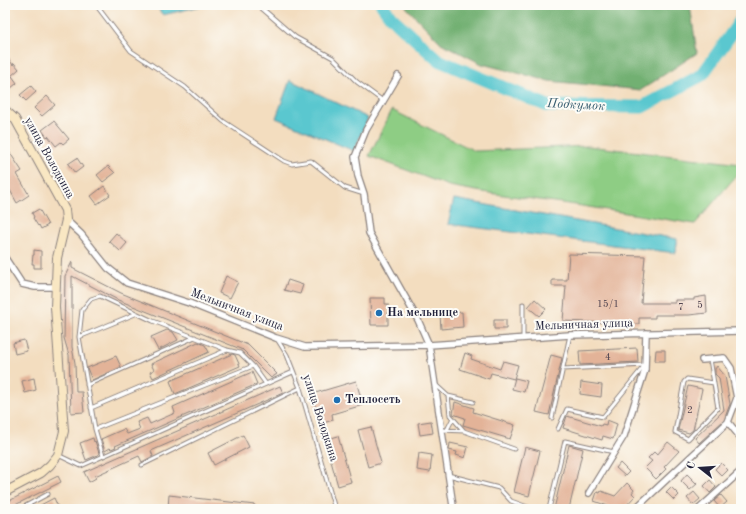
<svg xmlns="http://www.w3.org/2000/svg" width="746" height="514" font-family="'Old Standard TT',serif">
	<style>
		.green { fill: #8ecd84; stroke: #587860 }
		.forest { fill: #72b072; stroke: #4a6956 }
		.water { fill: #5ac7cf; stroke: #3e7485 }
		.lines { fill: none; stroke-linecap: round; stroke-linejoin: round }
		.river { stroke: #5ac7cf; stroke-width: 13 }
		.building { fill: #e3b398 }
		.lane-casing { stroke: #8a807d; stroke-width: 5 }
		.street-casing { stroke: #8a807d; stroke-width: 8 }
		.secondary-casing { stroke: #8a807d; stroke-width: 10 }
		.lane { stroke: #fff; stroke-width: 3 }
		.street { stroke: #fff; stroke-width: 5.5 }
		.secondary { stroke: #f9e7c3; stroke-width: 8 }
		.poi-dot { fill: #1f6fb2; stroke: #fdfcf7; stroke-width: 1.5 }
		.labels { text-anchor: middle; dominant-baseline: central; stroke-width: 4; stroke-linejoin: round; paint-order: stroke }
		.number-label { font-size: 10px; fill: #524652 }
		.street-label { font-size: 12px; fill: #22223b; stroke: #fdfcf7 }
		.poi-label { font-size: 12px; font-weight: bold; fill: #22223b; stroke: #fdfcf7; text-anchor: start }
		.water-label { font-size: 13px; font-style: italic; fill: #365c6f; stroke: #fdfcf7 }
	</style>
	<rect width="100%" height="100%" fill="#fdfcf7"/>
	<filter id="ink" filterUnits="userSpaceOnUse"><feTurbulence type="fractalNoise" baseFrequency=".025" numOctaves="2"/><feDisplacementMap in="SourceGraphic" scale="8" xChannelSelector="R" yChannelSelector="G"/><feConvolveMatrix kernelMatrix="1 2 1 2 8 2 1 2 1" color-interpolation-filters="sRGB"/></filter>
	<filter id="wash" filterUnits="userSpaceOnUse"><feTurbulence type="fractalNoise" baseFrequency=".012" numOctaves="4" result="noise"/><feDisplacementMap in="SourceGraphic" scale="16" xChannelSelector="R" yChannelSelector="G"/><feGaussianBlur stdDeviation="0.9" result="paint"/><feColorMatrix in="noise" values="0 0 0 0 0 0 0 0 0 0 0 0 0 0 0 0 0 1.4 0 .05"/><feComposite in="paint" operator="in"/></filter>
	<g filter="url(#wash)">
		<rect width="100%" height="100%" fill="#f3ddbf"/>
		<path class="green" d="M392,110L475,151L588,146L741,164V170L695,224L576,205L482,192L449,186L369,156Z"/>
		<path class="forest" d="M404,5H690L697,53L641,90L549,81L482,64L441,43Z"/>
		<path class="water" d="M155,5H205L163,15Z
			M290,80L368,118L354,151L276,118Z
			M454,199L677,239L676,253L448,224Z"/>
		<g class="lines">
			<path class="river" d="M382,5L391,17L438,60L548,106L642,107L702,75L741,20"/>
		</g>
		<g id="blocks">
			<path class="building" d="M5,54L13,65L14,63L19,69L11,76L5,69Z
				M12,76L17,83L10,89L5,82Z
				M31,86L36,92L26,101L20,95Z
				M47,96L55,105L42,116L34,108Z
				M54,121L69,139L63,144L61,142L56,146L48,136L47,137L42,130Z
				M10,153L22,171L17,174L29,195L17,203L5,181V174L9,169L5,164V156Z
				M77,158L83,167L75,173L68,164Z
				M108,166L115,173L103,182L97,175Z
				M104,186L110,195L97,204L91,196Z
				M39,209L48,225L41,229L39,225L38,226L33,218L34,217L32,213Z
				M116,233L127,243L120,251L109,241Z
				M34,250L41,251V268H34V264H32L33,255H34Z
				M569,254L645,256L641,303H675V300H694V298L706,296L707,313L689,315H655V318H639V324L563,321L566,286H552V280H567Z
				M72,262V268L121,293L248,345L277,374L271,378L242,349L243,350L118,300L72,276V347L75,363L76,392H82L84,412L71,413L69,355L64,338L65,276Z
				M226,276L238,282L230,298L219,293Z
				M288,280L303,285L300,294L284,290Z
				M370,298H385V304H388V325H371Z
				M535,299L546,309L539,316L528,307Z
				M462,312L463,327L441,329L440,314Z
				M494,320H506V329H494Z
				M167,330L173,332L178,340L158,350L151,337Z
				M24,340L27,351L15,354L13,343Z
				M198,342L205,345L209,352L153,378L150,372L154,370L151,364Z
				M637,348L638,362L580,365L579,351Z
				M656,350H665V361H655Z
				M465,353L472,356L471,359L500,369L503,361L518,365L514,379L491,373L489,379L460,369Z
				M232,354L235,355L240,366L175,394L170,381Z
				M551,355L562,358L549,415L536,412Z
				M116,356L121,367L92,380L87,368Z
				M717,366L725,376L730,404L724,420L699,443L695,438L724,410L719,378L715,374V369Z
				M252,372L257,384L115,446L116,447L111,449L110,448L105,451L101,439L124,429L127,434L140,429L137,422L147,418L150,424L175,413L173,407Z
				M34,378L36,390L25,393L22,381Z
				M515,378L527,381L524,392L512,389Z
				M356,381L363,405L332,414L333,420L320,424L312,394Z
				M581,382L602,385L601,397L580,394Z
				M280,386L283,393L151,451L153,456L142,462L139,456L95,476L96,478L89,482L84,472Z
				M688,386L702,389L693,430L689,433L678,430Z
				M455,402L474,408L473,412L515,425L510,439L463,425L465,418L453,414Z
				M567,416L601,426L602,424L606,425L607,420L617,424L613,439L603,436L602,440L563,428Z
				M431,421L433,433L420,435L418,423Z
				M371,427L381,463L368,467L358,430Z
				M243,435L249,447L214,465L208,453Z
				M338,436L351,482L338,486L325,440Z
				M93,438L94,442L95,441L99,453L98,455L86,460L80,443Z
				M668,442L679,451L664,467L666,469L656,479L645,468L652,461L648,458L654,452L657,455Z
				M450,443L468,447L465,458L456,455L457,452L449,450Z
				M569,445L583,449L569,509H554Z
				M525,447L540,451L529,496L514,492Z
				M419,453L432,455L430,472L417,470Z
				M620,463L629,472L625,476L616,468Z
				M721,463L728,470L722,476L715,469Z
				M687,474L697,484L690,490L681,481Z
				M58,476L61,482L7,509H5V503Z
				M710,480L716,487L710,493L704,486Z
				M627,483L634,490L632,493L635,496L623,509H606L608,506L594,501L597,492L600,493L601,491L615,496Z
				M671,487L679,495L674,500L666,492Z
				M694,492L700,499L693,505L687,498Z
				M169,495L255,505V509H177L168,508Z
				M721,495L727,502L720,508L714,501Z
				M54,498L59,509H33Z"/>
		</g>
	</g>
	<g filter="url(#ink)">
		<use href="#blocks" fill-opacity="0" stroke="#8a807d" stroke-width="1"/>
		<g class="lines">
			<g class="lane-casing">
				<path id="lane" d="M96,5L131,51L185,87L223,121L284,161L292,164L311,161L345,188L364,194
					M258,5L295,37L333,58L357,82L383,101
					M523,304V339
					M79,337L135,314
					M277,339L287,355L300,388L335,509
					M710,359L718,408L688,439L675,432L684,382L687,379L714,383
					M87,385L195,337
					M436,385L448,396L450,415L464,431
					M448,396L473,402
					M91,408L227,350
					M552,418L570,335
					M95,429L253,366
					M558,429L567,409L603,417L645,365L563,369
					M442,430L464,431L514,449
					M447,430L453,418
					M58,455L81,466L293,372
					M103,456L95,429L79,337L82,310L91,299L100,296L153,321L227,350L240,353L253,366L266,384
					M142,465L300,388
					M448,475L499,488L511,501L533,509
					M20,509L48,494
					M549,509L565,441L614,452"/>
			</g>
			<g class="street-casing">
				<path id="street" d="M398,76L366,130L355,157L358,176L364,194L369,233L418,320L429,345L453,506L452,509
					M66,220L81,234L108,268L127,283L189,303L276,338L305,347L429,345L570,335L741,331
					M5,258L22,284L35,287H56
					M728,422L741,438
					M589,493L624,436L645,370L646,333
					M635,509L728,422L737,398L731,368L724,358L702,360
					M699,509L741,471"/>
			</g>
			<g class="secondary-casing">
				<path id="secondary" d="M5,110L15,119L65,210L66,220L57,258L55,307L64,431L58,455L50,465L41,473L5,492"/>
			</g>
			<use href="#lane" class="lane"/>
			<use href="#street" class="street"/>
			<use href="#secondary" class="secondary"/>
		</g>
	</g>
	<g class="poi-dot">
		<circle cx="379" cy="313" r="4"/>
		<circle cx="337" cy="400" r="4"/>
	</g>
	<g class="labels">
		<g class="number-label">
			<text x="608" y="304">15/1</text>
			<text x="700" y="305">5</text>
			<text x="681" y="307">7</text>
			<text x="608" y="357">4</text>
			<text x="690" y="410">2</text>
		</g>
		<g class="street-label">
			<text transform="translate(49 158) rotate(61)">улица Володкина</text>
			<text transform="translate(237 310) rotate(21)">Мельничная улица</text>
			<text transform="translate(584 325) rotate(-2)">Мельничная улица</text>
			<text transform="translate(320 418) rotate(72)">улица Володкина</text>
		</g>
		<g class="poi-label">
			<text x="387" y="313">На мельнице</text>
			<text x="345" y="400">Теплосеть</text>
		</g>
		<g class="water-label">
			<text transform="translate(576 105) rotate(3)">Подкумок</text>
		</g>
	</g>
	<rect width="746" height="514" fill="none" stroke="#fdfcf7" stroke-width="20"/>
	<g transform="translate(700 468) rotate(287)" stroke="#fdfcf7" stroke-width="3" paint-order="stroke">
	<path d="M0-3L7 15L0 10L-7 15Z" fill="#22223b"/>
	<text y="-6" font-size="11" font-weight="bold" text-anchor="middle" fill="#22223b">С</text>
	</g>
</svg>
